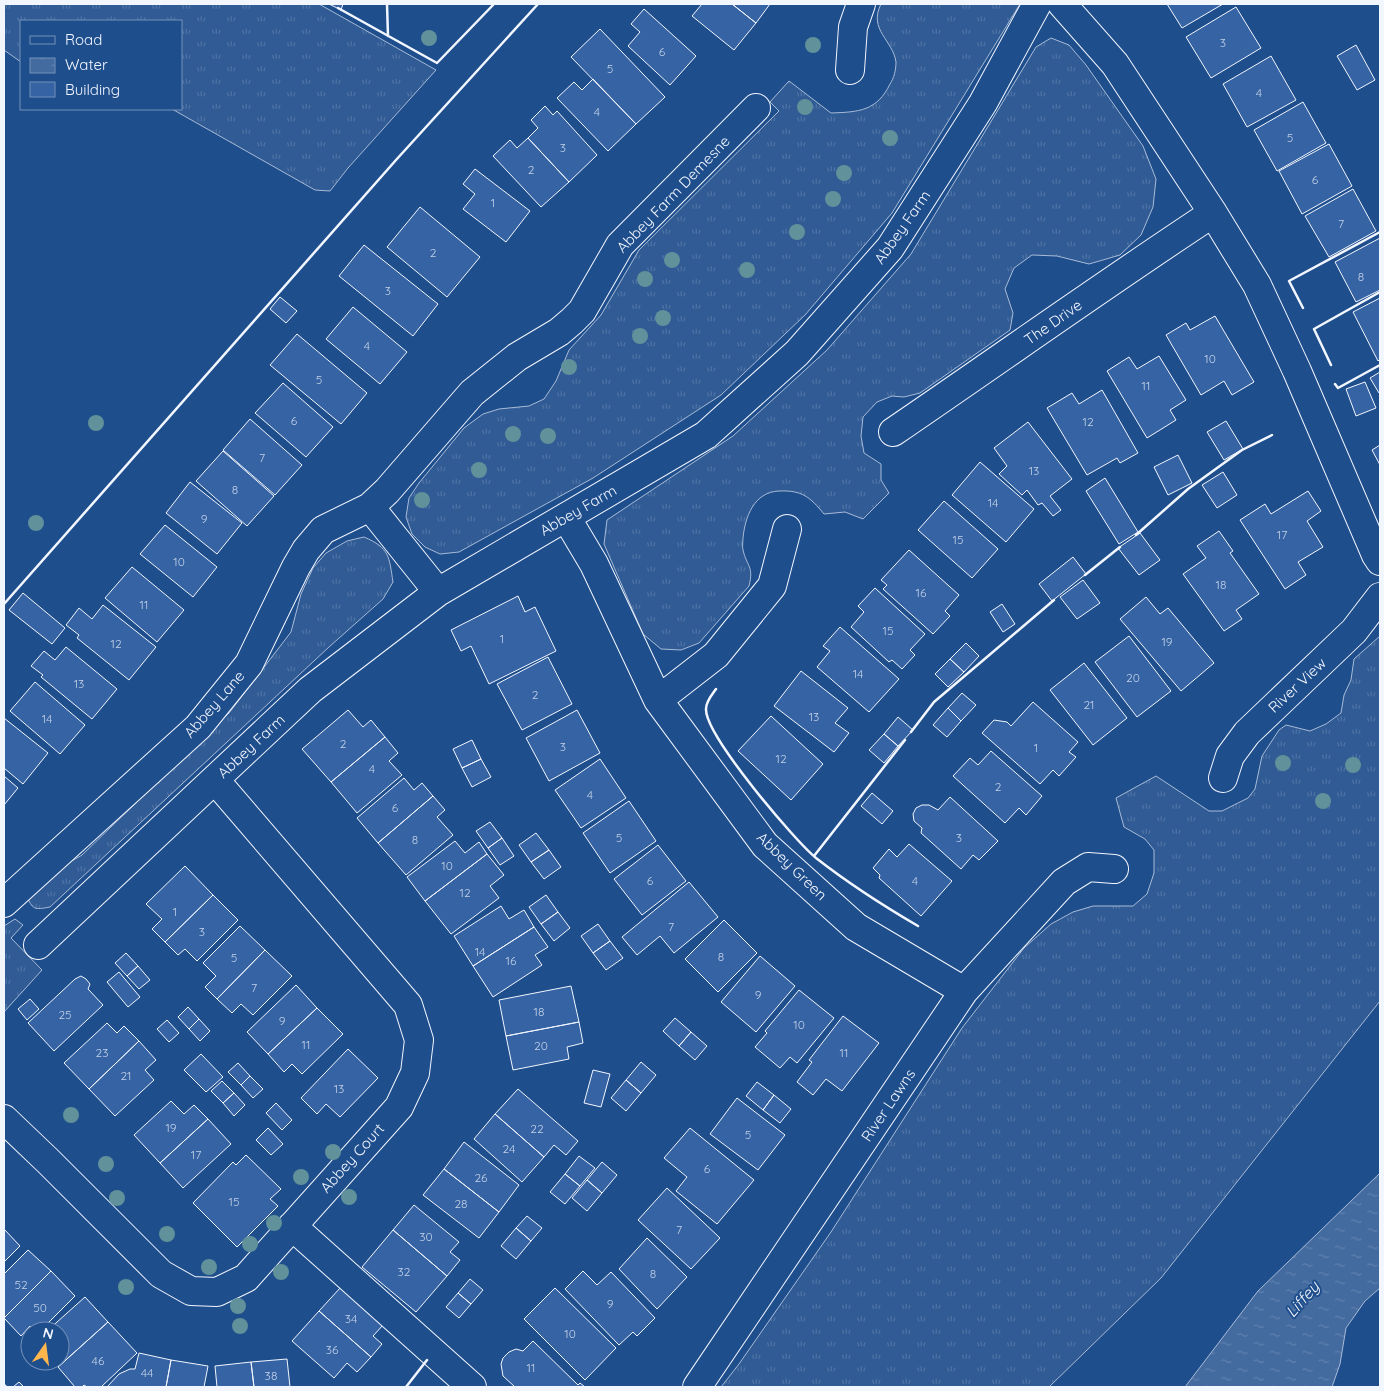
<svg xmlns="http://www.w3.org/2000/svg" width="1384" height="1391" font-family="Quicksand,sans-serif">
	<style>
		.grass { fill: url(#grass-tufts); stroke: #a8bbd7 }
		.water { fill: url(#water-ripples); stroke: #a8bbd7 }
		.building { fill: #3563a3; stroke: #f2f6ff }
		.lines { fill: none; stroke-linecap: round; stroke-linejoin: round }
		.minor-casing { stroke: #f2f6ff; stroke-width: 30 }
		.minor { stroke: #1f4e8c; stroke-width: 28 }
		.wall { stroke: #f2f6ff; stroke-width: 2.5 }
		.tree { fill: #61919a }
		.labels { text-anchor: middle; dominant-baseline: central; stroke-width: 4; stroke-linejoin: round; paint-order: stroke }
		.number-label { font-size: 12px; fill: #c3d1e8 }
		.street-label { font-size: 15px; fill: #f2f6ff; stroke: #1f4e8c }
		.water-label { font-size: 16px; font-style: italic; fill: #f2f6ff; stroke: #1f4e8c }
	</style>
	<defs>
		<pattern id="grass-tufts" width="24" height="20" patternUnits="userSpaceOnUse" patternTransform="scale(1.25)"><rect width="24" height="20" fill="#305b95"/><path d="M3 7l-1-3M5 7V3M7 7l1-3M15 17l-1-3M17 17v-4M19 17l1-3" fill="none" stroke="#4e73a5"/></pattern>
		<pattern id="water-ripples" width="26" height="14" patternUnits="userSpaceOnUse" patternTransform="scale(1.25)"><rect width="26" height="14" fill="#446ba0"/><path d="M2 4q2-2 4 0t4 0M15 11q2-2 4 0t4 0" fill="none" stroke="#5f81ae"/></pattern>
	</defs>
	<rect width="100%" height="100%" fill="#1f4e8c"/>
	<path class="grass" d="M4,4H319L436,70L348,168L330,191L315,190L172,109H181V21H21V62L4,50Z
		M881,4H1020L892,213L805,315L721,395L593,478L459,552L440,554L425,547L412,534L406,517L409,498L419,483L464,428L483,414L499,409L529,406L544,399L556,381L569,350L601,315L639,250L779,111L770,102L789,81L831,113C859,112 877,111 890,84C894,78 896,70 896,62C893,40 868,30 881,4Z
		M1051,38L1069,45L1086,65L1143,146L1156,179L1153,207L1141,235L1120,255L1089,264L1057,256L1032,255L1014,268L1005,289L1013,313L1010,330L920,393L904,397L892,396L877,402L863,417L861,436L864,453L881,464V480L889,493L863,519L845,512L824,514C810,497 802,490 779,491C754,492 745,517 743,538C743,542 742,546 743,550C747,567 754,566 749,586L699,643L681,650L661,649L643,634L604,544L607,520L733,436L827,350L911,254L1036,47Z
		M364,537C390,548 389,557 393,582L383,599L329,647L50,907C34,910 33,910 26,895L32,884L82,855L229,713L291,632L301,594L313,568L326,553L347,541Z
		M1380,636V1001L1161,1278L1049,1387H721L739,1364L831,1232L962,1028L1024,948L1051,924L1073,912L1093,906H1133L1147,894L1154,873V850L1145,839L1124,827L1116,798L1156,776L1209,811H1222L1248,798L1255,789L1262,756L1279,730L1286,725L1310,731L1326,724L1341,713L1344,695L1351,680L1354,659Z
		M15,919L23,925L11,938L42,970L4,1012V926Z"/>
	<path class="water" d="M1380,1173V1288L1365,1301L1346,1328L1340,1364L1332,1387H1185L1258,1291Z"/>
	<path class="building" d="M329,4H343L341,10Z
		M702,4H732L756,23L734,50L692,16Z
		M732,4H770L756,23Z
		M1167,4H1223L1182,28Z
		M1236,7L1261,48L1211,78L1186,37Z
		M644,9L696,56L670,85L628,46L640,32L631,24Z
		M600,29L665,97L636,124L571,57Z
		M1356,45L1375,80L1357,90L1337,56Z
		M1271,56L1296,100L1247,127L1223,84Z
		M593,79L636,124L608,151L557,98L574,82L582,90Z
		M1303,102L1326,143L1277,171L1254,130Z
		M545,106L553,115L557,111L597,155L569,182L528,138L538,128L531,120Z
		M528,138L569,182L541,207L493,156L510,140L517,148Z
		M1329,144L1352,186L1302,214L1279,171Z
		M475,169L530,211L506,242L463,209L475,194L463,184Z
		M1353,189L1376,231L1329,257L1305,216Z
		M420,207L480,257L447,297L387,247Z
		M1380,238V290L1356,302L1335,262Z
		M364,245L438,304L413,336L339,276Z
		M280,297L297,311L286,323L270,309Z
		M1380,298V359L1378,361L1353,312Z
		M353,307L407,352L380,384L326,339Z
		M1215,316L1254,382L1232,395L1224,381L1201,395L1166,335L1186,323L1190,330Z
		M297,334L367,393L341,424L270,365Z
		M1159,356L1186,400L1170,410L1176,420L1147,438L1107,371L1129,357L1137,369Z
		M1380,372V392L1379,393L1370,378Z
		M1365,382L1376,408L1356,416L1346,389Z
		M283,383L333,427L306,457L255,413Z
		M1102,390L1138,453L1120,463L1117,458L1087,475L1047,408L1072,393L1079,404Z
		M250,419L302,465L275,495L223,450Z
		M1226,421L1243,449L1224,460L1207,432Z
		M1028,422L1072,479L1050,496L1061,510L1053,516L1042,503L1038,505L1027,490L1022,495L999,474L1007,466L994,448Z
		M1380,445V465L1372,450Z
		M223,451L274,496L247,526L196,481Z
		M1178,455L1192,483L1168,495L1154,467Z
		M980,462L1034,509L1006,542L952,495Z
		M1223,472L1237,495L1217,508L1202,485Z
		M1105,478L1138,532L1119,544L1086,491Z
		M190,482L242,523L217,554L166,513Z
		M1308,491L1321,511L1307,521L1323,547L1298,562L1306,575L1285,589L1240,520L1265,504L1271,514Z
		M944,501L998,549L972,578L918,530Z
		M165,525L217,567L193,597L140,554Z
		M1219,531L1233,551L1230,553L1259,594L1236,610L1242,619L1224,631L1183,574L1206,558L1197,546Z
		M1140,533L1160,560L1139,575L1118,548Z
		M909,550L959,595L945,611L950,616L933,634L883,589L887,585L881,580Z
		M1073,557L1086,574L1052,601L1039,584Z
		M132,567L184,610L157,642L105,598Z
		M1083,580L1100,603L1077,619L1060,597Z
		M875,588L925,634L910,650L915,655L902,669L892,660L889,662L851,627L864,612L858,606Z
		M23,593L65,628L52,644L9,610Z
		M518,596L525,612L535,607L556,651L489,684L471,646L461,651L451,630Z
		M1146,597L1160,614L1168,608L1214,663L1181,691L1120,619Z
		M1002,604L1015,624L1003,632L990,612Z
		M103,605L156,647L129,680L77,638L79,635L66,625L79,608L92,619Z
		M840,627L899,679L869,712L817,667L830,651L823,646Z
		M1129,636L1171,691L1137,717L1095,662Z
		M966,643L979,656L964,672L950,659Z
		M66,647L117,689L92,719L41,677L43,675L31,666L44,651L55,660Z
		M548,657L572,704L522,730L497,684Z
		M950,659L964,672L948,687L935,674Z
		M1084,663L1127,718L1093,745L1050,690Z
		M801,671L848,708L835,723L849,733L834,752L774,706Z
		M35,682L85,725L60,754L10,711Z
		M962,693L976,705L961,721L948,708Z
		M1033,702L1078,742L1069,752L1076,757L1059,776L1053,770L1040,784L982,733L994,720L1007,722L1011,726Z
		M948,708L961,721L947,737L933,725Z
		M348,710L363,727L371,720L385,737L331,782L302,749Z
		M577,710L600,753L549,781L526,738Z
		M771,716L823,764L791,800L738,751Z
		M898,717L913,730L898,746L884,734Z
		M4,718L48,753L23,784L4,768Z
		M884,734L898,746L884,763L869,750Z
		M385,737L398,753L389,761L402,775L357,813L331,782Z
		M472,740L481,759L462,768L453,749Z
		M991,751L1042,796L1026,815L1019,808L1005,823L953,776L970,758L978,765Z
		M481,759L491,777L472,787L462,768Z
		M600,759L626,798L581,828L555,790Z
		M4,776L18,788L4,805Z
		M404,778L414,790L422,783L433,796L378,843L357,818Z
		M872,793L893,811L882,824L861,806Z
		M433,796L445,810L437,817L453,835L406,875L378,843Z
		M950,797L998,841L979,860L973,855L961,869L921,833L922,828L914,821L913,814L916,808L922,805H929L938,810Z
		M629,801L656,841L610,873L583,833Z
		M490,822L502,838L488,848L476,831Z
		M536,833L549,850L531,862L519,845Z
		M502,838L514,856L500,865L488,848Z
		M455,841L465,853L479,842L487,854L425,901L407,877Z
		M909,844L952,881L921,916L879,878L880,875L873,868L889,849L897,857Z
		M658,845L686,881L642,915L614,879Z
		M549,850L561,867L544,879L531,862Z
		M487,854L504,875L490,886L499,898L451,934L425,901Z
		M185,866L213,895L165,942L152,929L162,919L146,904Z
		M689,882L718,917L674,953L660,936L637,955L622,937Z
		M213,895L238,920L197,961L185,949L178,955L165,942Z
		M546,895L558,912L541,924L529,907Z
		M501,906L509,919L524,910L534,927L473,966L454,936Z
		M558,912L570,928L554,941L541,924Z
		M724,920L757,953L718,992L685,959Z
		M598,924L610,941L593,953L581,936Z
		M240,926L265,950L217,999L205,987L216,976L203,963Z
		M534,927L548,947L535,955L542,965L493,997L473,966Z
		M610,941L623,958L606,970L593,953Z
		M265,950L292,976L253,1015L241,1004L232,1013L217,999Z
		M126,953L138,966L127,976L115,963Z
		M760,956L795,986L756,1032L721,1002Z
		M138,966L150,980L139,989L127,976Z
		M119,972L140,997L128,1007L107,982Z
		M81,976L86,979L90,984L88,989L103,1005L54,1051L28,1023L75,979Z
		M296,985L317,1008L268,1054L247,1032Z
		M571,986L579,1022L506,1036L499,1000Z
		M799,990L834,1018L797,1063L790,1057L780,1068L755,1047L767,1033L765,1031Z
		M30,999L39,1009L27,1020L18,1009Z
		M188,1007L199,1019L189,1029L178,1017Z
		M317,1008L343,1034L302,1074L292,1064L284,1072L268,1054Z
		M843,1016L879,1043L842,1091L826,1079L813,1095L797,1082L812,1062L809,1060Z
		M675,1018L691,1032L679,1046L663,1031Z
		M199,1019L210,1031L200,1041L189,1029Z
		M167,1020L179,1033L169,1042L157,1029Z
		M579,1022L583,1043L567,1047L569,1059L513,1070L506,1036Z
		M107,1023L117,1033L124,1026L139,1041L89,1089L64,1063Z
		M691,1032L707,1046L695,1060L679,1046Z
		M139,1041L156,1060L145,1070L154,1080L115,1116L89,1089Z
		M348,1049L378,1078L340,1117L326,1104L317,1114L301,1098Z
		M201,1054L223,1077L206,1092L184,1070Z
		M641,1062L656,1075L641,1093L626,1080Z
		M238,1063L250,1076L241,1085L228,1072Z
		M593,1070L610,1074L601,1107L584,1103Z
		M250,1076L263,1089L253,1098L241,1085Z
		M626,1080L641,1093L626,1111L611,1098Z
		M222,1081L234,1093L223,1103L211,1091Z
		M757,1082L774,1095L763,1110L746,1096Z
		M518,1089L578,1141L566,1155L554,1145L544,1157L495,1114Z
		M234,1093L245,1105L234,1116L223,1103Z
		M774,1095L791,1109L780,1123L763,1110Z
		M737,1098L785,1135L758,1170L710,1134Z
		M171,1101L184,1114L194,1105L208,1119L160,1163L134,1135Z
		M276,1103L292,1120L282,1130L266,1113Z
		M495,1114L544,1157L522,1182L474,1139Z
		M208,1119L231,1144L183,1188L160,1163Z
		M268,1128L283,1144L271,1155L256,1140Z
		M690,1128L754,1180L717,1224L676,1191L687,1177L664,1158Z
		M464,1142L519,1185L499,1212L444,1169Z
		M246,1155L281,1189L270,1199L278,1206L237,1247L193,1203L233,1162L236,1165Z
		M579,1156L595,1168L580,1186L565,1174Z
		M602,1162L617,1175L602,1193L587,1180Z
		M444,1169L499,1212L479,1238L423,1195Z
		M565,1174L580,1186L565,1204L550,1192Z
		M587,1180L602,1193L587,1211L572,1198Z
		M667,1188L720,1238L691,1269L638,1220Z
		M414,1205L459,1242L450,1252L460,1260L447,1276L393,1230Z
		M527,1216L542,1228L531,1241L516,1228Z
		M516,1228L531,1241L516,1259L501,1246Z
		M4,1229L20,1246L4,1262Z
		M393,1230L447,1276L416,1312L362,1267Z
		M647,1238L687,1277L657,1309L619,1269Z
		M28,1250L51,1271L4,1318V1274Z
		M51,1271L75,1296L40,1331H35L30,1326L21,1336L4,1318Z
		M583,1271L597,1285L611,1272L655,1318L637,1336L633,1332L619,1345L565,1289Z
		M470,1279L483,1290L471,1304L458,1293Z
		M341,1287L384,1324L373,1336L382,1344L371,1357L319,1311Z
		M555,1288L616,1348L585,1380L524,1319Z
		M458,1293L471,1304L459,1318L446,1307Z
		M85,1297L108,1322L58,1367L52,1361H60V1331H47Z
		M319,1311L371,1357L357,1372L347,1363L334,1378L292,1341Z
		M108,1322L137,1353L101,1387H87L84,1385L82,1387H75L58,1367Z
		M533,1341L578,1385L580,1383L585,1387H515L503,1376L501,1364L503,1358L509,1352L516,1349L523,1351Z
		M139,1353L171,1360L166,1387H107L119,1374L130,1369H135Z
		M287,1359L290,1387H254L251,1362Z
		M171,1360L208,1366L204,1387H166Z
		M251,1362L254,1387H217L215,1366Z
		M19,1382L24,1387H13Z"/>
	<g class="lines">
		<g class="minor-casing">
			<path id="minor" d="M1062,4L1115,64L1213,213L1257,285L1297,371L1376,555L1380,561
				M850,70L853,27L861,4
				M893,432C1000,359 1105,284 1213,213
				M370,507L438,592
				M566,517L594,564L658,700L765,845L856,927L964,991
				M658,700L716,655L772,586L787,529
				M1223,778L1230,756L1247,733L1354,631L1380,597
				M4,903L198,727L249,664L296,567L306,550L323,530L370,507L387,491L472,393L517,357L559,332L572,321L582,311L620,245L756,108
				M38,945L310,690L438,592L706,435L797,353L890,248L983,103L1037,4
				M4,1119L48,1161L161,1274L191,1291L217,1292L246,1278L399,1107L415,1073L419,1040L408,1005L215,780
				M292,1226L472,1387
				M697,1387L964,991L1064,882L1088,867L1114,869"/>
		</g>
		<use href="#minor" class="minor"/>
		<path class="wall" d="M387,4L388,36
			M338,8L437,63L494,4
			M1303,308L1289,281L1380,232
			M1331,365L1314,329L1380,292
			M1335,384L1338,388L1380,365
			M1136,535L1188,489L1242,450L1272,435
			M1085,575L1120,547
			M4,604L396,160L538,4
			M716,689C712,695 706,701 706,709C705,735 794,840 816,858C848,883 882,905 918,926
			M911,732L934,702L1054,600
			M814,856L905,740
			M4,1385L6,1387
			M406,1387L427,1360"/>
	</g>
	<g class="tree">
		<circle cx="429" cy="38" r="8"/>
		<circle cx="813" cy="45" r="8"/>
		<circle cx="805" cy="107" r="8"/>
		<circle cx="890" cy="138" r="8"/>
		<circle cx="844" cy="173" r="8"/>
		<circle cx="833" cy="199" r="8"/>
		<circle cx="797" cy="232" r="8"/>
		<circle cx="672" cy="260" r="8"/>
		<circle cx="747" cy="270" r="8"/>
		<circle cx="645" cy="279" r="8"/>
		<circle cx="663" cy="318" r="8"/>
		<circle cx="640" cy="336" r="8"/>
		<circle cx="569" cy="367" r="8"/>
		<circle cx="96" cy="423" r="8"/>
		<circle cx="513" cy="434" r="8"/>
		<circle cx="548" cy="436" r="8"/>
		<circle cx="479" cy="470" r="8"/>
		<circle cx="422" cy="500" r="8"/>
		<circle cx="36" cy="523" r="8"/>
		<circle cx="1283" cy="763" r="8"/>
		<circle cx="1353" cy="765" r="8"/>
		<circle cx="1323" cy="801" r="8"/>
		<circle cx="71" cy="1115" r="8"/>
		<circle cx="333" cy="1152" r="8"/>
		<circle cx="106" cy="1164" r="8"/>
		<circle cx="301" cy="1177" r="8"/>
		<circle cx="349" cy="1197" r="8"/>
		<circle cx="117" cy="1198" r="8"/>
		<circle cx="274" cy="1223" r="8"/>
		<circle cx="167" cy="1234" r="8"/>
		<circle cx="250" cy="1244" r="8"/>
		<circle cx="209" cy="1267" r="8"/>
		<circle cx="281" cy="1272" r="8"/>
		<circle cx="126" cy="1287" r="8"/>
		<circle cx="238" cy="1306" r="8"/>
		<circle cx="240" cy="1326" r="8"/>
	</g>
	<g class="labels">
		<g class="number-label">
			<text x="1223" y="42">3</text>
			<text x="662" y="51">6</text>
			<text x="610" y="68">5</text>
			<text x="1259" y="92">4</text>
			<text x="597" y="111">4</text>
			<text x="1290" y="137">5</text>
			<text x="563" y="147">3</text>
			<text x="531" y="169">2</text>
			<text x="1315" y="179">6</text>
			<text x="493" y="202">1</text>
			<text x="1341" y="223">7</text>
			<text x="433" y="252">2</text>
			<text x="1361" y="276">8</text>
			<text x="388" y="290">3</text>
			<text x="367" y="345">4</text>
			<text x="1210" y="358">10</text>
			<text x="319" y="379">5</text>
			<text x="1146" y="385">11</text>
			<text x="294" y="420">6</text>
			<text x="1088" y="421">12</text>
			<text x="262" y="457">7</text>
			<text x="1034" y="470">13</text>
			<text x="235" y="489">8</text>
			<text x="993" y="502">14</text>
			<text x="204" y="518">9</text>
			<text x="1282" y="534">17</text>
			<text x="958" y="539">15</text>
			<text x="179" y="561">10</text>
			<text x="1221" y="584">18</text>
			<text x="921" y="592">16</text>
			<text x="144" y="604">11</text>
			<text x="888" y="630">15</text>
			<text x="502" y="638">1</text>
			<text x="1167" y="641">19</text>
			<text x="116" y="643">12</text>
			<text x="858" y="673">14</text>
			<text x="1133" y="677">20</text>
			<text x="79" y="683">13</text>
			<text x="535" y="694">2</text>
			<text x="1089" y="704">21</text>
			<text x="814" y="716">13</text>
			<text x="47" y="718">14</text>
			<text x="343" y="743">2</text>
			<text x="563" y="746">3</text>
			<text x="1036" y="747">1</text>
			<text x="781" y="758">12</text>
			<text x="372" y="768">4</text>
			<text x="998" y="786">2</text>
			<text x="590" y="794">4</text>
			<text x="395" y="807">6</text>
			<text x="619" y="837">5</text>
			<text x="959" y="837">3</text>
			<text x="415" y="839">8</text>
			<text x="447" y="865">10</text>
			<text x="650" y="880">6</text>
			<text x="915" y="880">4</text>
			<text x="465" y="892">12</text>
			<text x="175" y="911">1</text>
			<text x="671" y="926">7</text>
			<text x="202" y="931">3</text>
			<text x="480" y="951">14</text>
			<text x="721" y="956">8</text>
			<text x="234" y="957">5</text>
			<text x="511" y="960">16</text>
			<text x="254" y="987">7</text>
			<text x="758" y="994">9</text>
			<text x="539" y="1011">18</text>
			<text x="65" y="1014">25</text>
			<text x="282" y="1020">9</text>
			<text x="799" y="1024">10</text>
			<text x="306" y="1044">11</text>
			<text x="541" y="1045">20</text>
			<text x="102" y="1052">23</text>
			<text x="844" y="1052">11</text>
			<text x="126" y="1075">21</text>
			<text x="339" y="1088">13</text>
			<text x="171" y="1127">19</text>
			<text x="537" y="1128">22</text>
			<text x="748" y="1134">5</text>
			<text x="509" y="1148">24</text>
			<text x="196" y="1154">17</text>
			<text x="707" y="1168">6</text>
			<text x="481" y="1177">26</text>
			<text x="234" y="1201">15</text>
			<text x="461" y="1203">28</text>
			<text x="679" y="1229">7</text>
			<text x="426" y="1236">30</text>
			<text x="404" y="1271">32</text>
			<text x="653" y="1273">8</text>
			<text x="21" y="1284">52</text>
			<text x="610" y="1303">9</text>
			<text x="40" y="1307">50</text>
			<text x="351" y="1318">34</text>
			<text x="570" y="1333">10</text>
			<text x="332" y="1349">36</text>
			<text x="98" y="1360">46</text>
			<text x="531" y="1367">11</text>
			<text x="147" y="1372">44</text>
			<text x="271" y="1375">38</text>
		</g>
		<g class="street-label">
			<text transform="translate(673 194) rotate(-46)">Abbey Farm Demesne</text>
			<text transform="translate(902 227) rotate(-55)">Abbey Farm</text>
			<text transform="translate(1053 322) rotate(-35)">The Drive</text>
			<text transform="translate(578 510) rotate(-30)">Abbey Farm</text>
			<text transform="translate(1297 685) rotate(-43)">River View</text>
			<text transform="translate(214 704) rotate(-49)">Abbey Lane</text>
			<text transform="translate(251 746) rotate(-43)">Abbey Farm</text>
			<text transform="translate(792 866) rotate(44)">Abbey Green</text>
			<text transform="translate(888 1105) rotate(-56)">River Lawns</text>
			<text transform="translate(352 1158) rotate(-48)">Abbey Court</text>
		</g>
		<g class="water-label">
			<text transform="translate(1302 1299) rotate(-49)">Liffey</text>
		</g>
	</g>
	<rect width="1384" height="1391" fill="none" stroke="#f2f6ff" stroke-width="10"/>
	<rect x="20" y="20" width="162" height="90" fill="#1f4e8c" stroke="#7391ba"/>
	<rect x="30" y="36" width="25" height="8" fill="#1f4e8c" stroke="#7391ba"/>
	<text x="65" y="45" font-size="15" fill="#f2f6ff">Road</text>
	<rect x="30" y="58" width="25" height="15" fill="url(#water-ripples)" stroke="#7391ba"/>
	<text x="65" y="70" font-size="15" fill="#f2f6ff">Water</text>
	<rect x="30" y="82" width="25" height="15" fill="#3563a3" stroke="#7391ba"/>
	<text x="65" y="95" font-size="15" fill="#f2f6ff">Building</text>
	<g transform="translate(45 1346) rotate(14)"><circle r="24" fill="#1f4e8c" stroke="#7391ba"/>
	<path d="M0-4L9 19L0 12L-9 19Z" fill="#ffb74d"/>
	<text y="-8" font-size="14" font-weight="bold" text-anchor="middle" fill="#f2f6ff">N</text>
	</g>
</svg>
